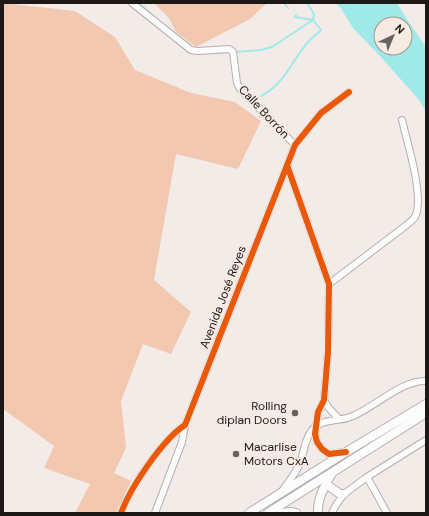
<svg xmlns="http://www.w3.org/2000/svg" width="429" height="516" font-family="'DM Sans',sans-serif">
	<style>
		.forest { fill: #f3c8b0 }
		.water { fill: #9feae9; fill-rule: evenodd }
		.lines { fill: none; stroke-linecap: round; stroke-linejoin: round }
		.stream { stroke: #9feae9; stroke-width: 2 }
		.minor-casing { stroke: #b5b0ad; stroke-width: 8 }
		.secondary-casing { stroke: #b5b0ad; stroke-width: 10 }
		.minor { stroke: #fdfcfc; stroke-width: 6 }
		.secondary { stroke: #fdfcfc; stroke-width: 8 }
		.cycleway-casing { stroke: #f7eae3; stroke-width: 8 }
		.cycleway { stroke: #e8590c; stroke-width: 6 }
		.poi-dot { fill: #67625f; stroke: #f7eae3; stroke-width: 1.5 }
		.labels { text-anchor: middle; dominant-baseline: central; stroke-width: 3.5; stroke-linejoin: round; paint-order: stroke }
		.street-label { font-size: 12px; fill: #1c1815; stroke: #f7eae3 }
		.poi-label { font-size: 12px; fill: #1c1815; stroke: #f7eae3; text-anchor: end }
	</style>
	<rect width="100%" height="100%" fill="#f2ebe8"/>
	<path class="forest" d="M3,3L75,11L115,37L135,70L191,93L235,102L261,121L238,169L176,154L154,280L191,312L171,354L143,344L121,401L126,448L114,473L131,481L116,513H75L90,484L44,468L54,446L3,409Z
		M154,3H267L250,19L196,47L176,32L169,18Z"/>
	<path class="water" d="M335,3H397L408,21L426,47V111L419,100L381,57L353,28L340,7ZM381,24H405V48H381Z"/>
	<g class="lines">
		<path class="stream" d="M138,3L150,13
			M284,3L288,8
			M307,3L314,14L313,20
			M235,52L261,50L272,47L313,20
			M213,53L227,52
			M261,96C282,86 290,65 304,47C308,41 316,35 321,30L313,20L295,17L296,15"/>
		<g class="minor-casing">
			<path id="minor" d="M132,3L191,50L198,51L229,49L233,52L237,83L240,89L295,145
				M287,165L329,284L328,352L324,400L318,412L315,434L317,442L322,449L329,454L345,452
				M329,284L408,224C410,222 413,220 415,217C425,198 407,142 402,120
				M324,400L328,407L339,419
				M367,477L387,513
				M282,491C288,483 294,475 299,466C304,454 304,439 313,429C323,418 340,422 353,416C376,406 402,380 426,381
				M121,513C130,488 163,439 185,425L295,145L321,113L349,92
				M155,513L182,442L185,425
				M332,513L336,505L344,494L367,477L426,440"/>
		</g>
		<g class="secondary-casing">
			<path id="secondary" d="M326,484L340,494H344
				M249,513L346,452L426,404
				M268,513L426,413
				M282,513L290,512L296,513
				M318,513C317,499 325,485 332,473"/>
		</g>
		<use href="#minor" class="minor"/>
		<use href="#secondary" class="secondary"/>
		<g class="cycleway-casing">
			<path id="cycleway" d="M287,165L329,284L328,352L324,400L318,412L315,434L317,442L322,449L329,454L346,452
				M121,513C130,488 163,439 185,425L295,145L321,113L349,92"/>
		</g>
		<use href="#cycleway" class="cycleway"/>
	</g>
	<g class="poi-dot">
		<circle cx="295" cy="413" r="4"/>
		<circle cx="236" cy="454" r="4"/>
	</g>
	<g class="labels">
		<g class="street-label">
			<text transform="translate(264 112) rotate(47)">Calle Borrón</text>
			<text transform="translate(223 297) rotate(-69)">Avenida José Reyes</text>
		</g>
		<g class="poi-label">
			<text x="287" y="406">Rolling<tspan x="287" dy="14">diplan Doors</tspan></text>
			<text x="244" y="447" text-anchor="start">Macarlise<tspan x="244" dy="14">Motors CxA</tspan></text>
		</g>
	</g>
	<rect width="429" height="516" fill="none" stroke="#1c1815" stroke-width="8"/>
	<g transform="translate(393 36) rotate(44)"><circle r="19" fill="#f7eae3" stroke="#9f9691"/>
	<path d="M0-3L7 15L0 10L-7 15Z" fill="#67625f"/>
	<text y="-6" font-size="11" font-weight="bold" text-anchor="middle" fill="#1c1815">N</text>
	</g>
</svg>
